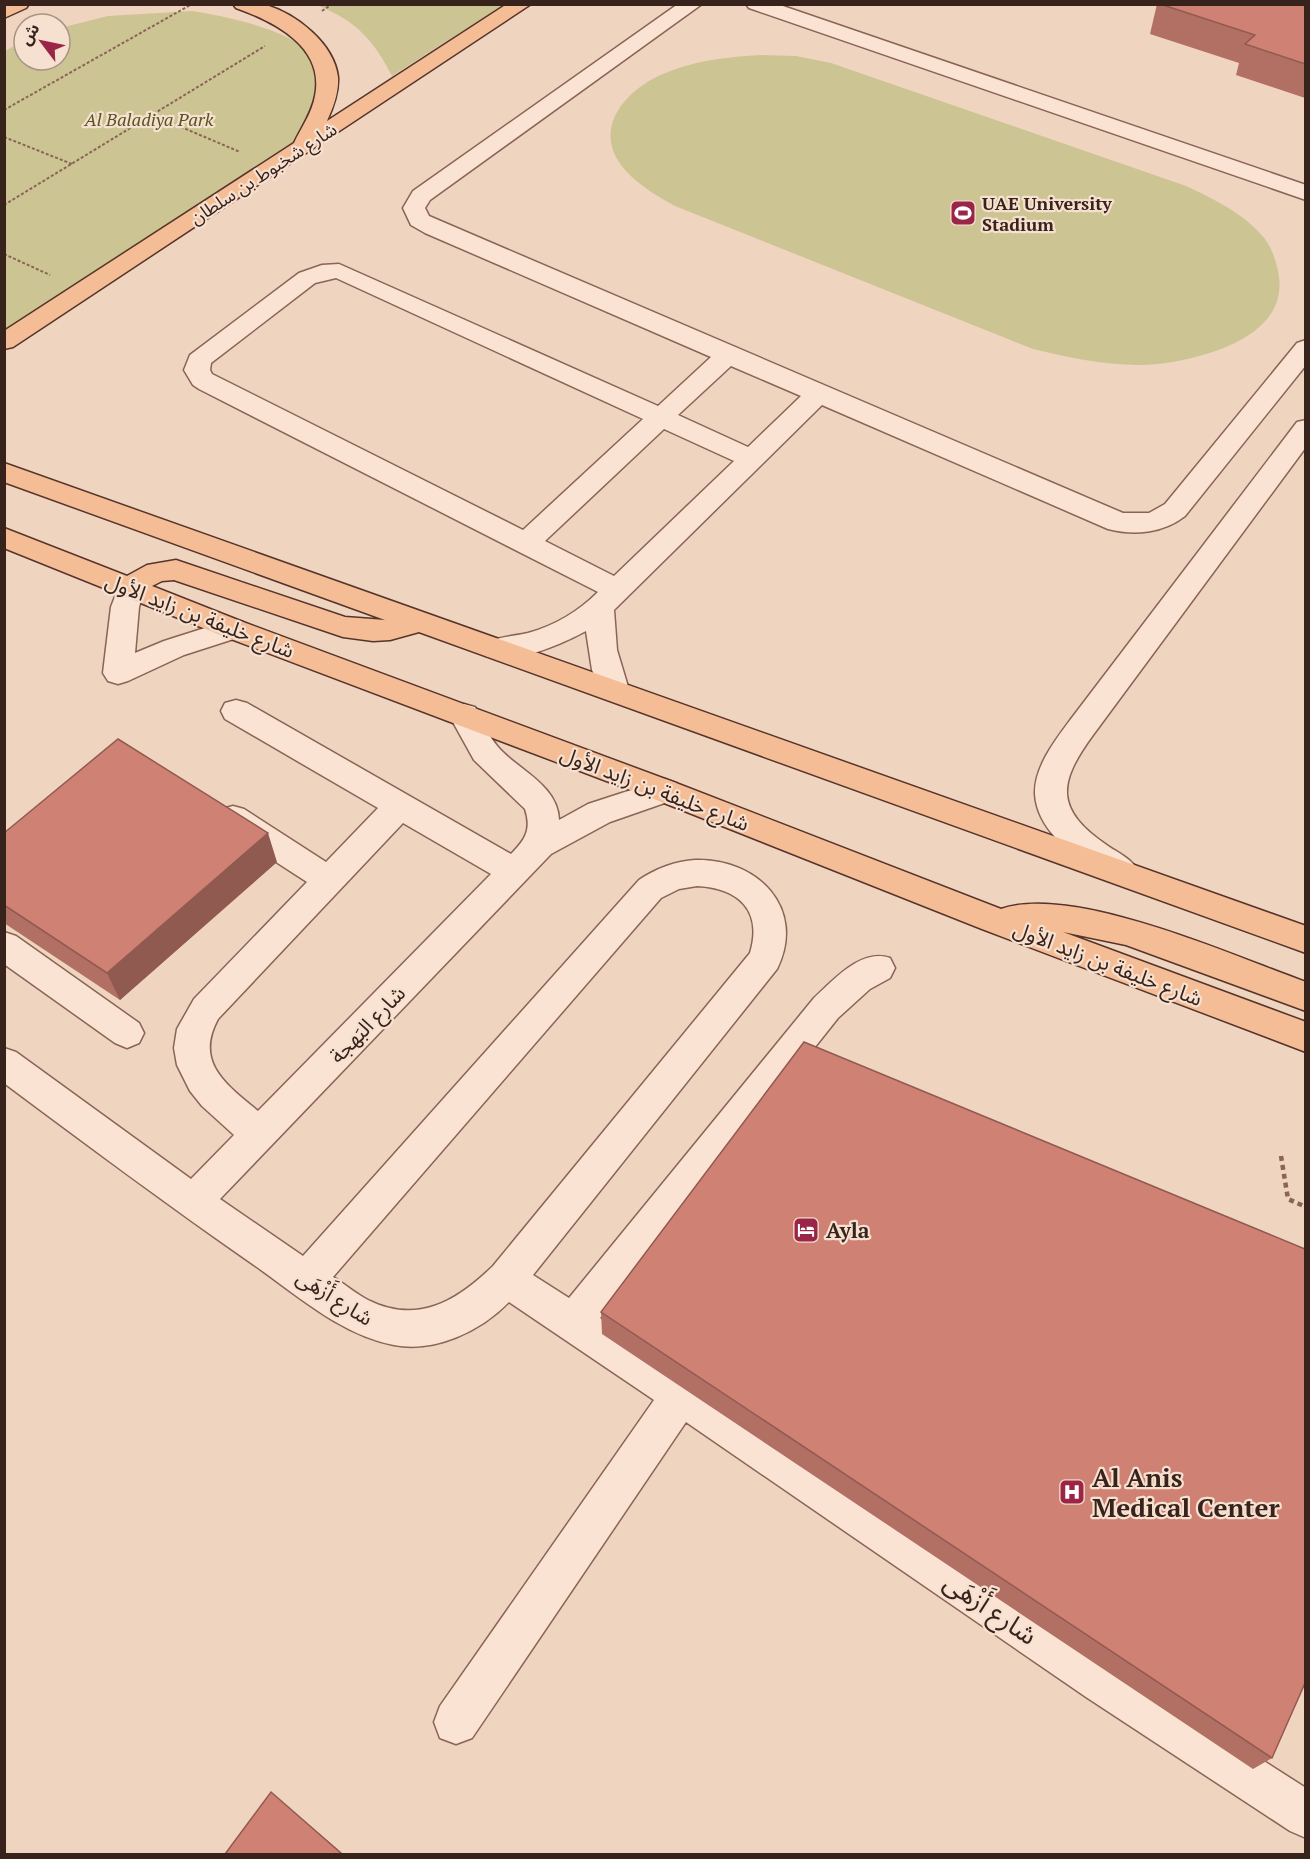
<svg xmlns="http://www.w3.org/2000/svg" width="1310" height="1859" font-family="'PT Serif','Noto Sans Arabic',serif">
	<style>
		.green { fill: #cdc493 }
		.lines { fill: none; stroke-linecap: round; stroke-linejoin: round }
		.minor-casing { stroke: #896457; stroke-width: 3 }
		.major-casing { stroke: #56342c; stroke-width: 3 }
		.path-far1 { stroke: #896457; stroke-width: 2; stroke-dasharray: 3 2; stroke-linecap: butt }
		.path { stroke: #896457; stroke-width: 4.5; stroke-dasharray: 5 4; stroke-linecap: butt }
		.minor { fill: #fae3d3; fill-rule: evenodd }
		.major { fill: #f4bd95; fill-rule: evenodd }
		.wall { fill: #b26f64 }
		.shaded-wall { fill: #915a51 }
		.building { fill: #cf8174; stroke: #915a51; stroke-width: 1.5 }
		.labels { text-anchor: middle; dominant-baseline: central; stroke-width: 4.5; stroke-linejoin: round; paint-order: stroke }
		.far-park-label { font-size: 18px; font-style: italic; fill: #555422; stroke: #f6e0cf }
		.far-street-label { font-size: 18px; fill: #38221c; stroke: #f6e0cf }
		.far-poi-label { font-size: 18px; font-weight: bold; fill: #38221c; stroke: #f6e0cf; text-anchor: start }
		.street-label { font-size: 21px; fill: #38221c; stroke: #f6e0cf }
		.poi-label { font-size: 21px; font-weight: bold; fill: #38221c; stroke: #f6e0cf; text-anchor: start }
		.near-poi-label { font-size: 26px; font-weight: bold; fill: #38221c; stroke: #f6e0cf; text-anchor: start }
		.near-street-label { font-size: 26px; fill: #38221c; stroke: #f6e0cf }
	</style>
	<rect width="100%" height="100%" fill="#efd4bf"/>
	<path class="green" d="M317,5H503L392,76C373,39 356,21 317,5Z
		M192,11C220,15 300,31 312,58C318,70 319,87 322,100L294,146L5,342V51L24,41V60H60V28L108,16Z
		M762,55L796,56L831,63L1186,186C1214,199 1245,214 1265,239C1273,250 1277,264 1279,277C1286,333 1217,354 1173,362C1125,370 1080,360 1033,349L675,206C657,196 640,186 626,171C590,132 623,91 663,74C695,60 728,57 762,55Z"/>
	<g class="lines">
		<g class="minor-casing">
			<path id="minor" d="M678,4H702L430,200L425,208L429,216L1123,513H1149L1165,504L1297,343L1306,340V365L1185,516C1163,533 1135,536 1108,529L822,405L614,610L617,650L629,690L624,698L614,701L604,698L592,670L586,631C560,645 514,665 486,656L481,649L486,642C500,637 514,636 528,633C554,626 579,611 598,592L199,389L193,385L184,370L190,355L299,273L322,265L339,264L658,406L711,357L425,233L411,225L403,208L413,191ZM336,278L643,419L523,530L212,374L210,370L211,363L315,283ZM731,366L801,396L748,447L678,415ZM664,429L734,461L614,576L545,541Z
				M746,4H777L1306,185V200L749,8Z
				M1306,420V447L1093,735C1057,784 1055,810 1108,846C1120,854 1132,859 1139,872L1134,881C1130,883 1125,885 1121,884C1112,883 1104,876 1097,871C1070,853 1037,829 1035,794C1034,767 1056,739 1071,719L1297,422Z
				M131,578L141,581L145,588L139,607L135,653L164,641L233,619L243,622L247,629L243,636L184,655L128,681L118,684L108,681L103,673L111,607L121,581Z
				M236,700L247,703L511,854C525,840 532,830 525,809L474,760L449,715L453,707L464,704L475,707C482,721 488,735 498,747C518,770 558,785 559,820L588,804L665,779L676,783L681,791L676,799L610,822L551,854L220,1199L303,1256L639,880C655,869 676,861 695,860C757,858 807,908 777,969L533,1275L569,1298L814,998C834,980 861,948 890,958L895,968L890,978L870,989L838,1018L600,1318L1116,1667L1306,1788V1838L1290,1831L1086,1697L686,1422L472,1738L456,1744L440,1738L434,1722L440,1706L654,1400L509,1302C481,1331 435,1353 394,1345C341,1335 297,1295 254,1265C169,1206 87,1145 4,1083V1048L16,1052L191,1179L234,1135L202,1106L190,1091L177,1065L174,1048L177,1029L194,999L307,882L222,827L217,818L222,809L233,806L244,809L326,862L378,808L225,719L221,711L225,703ZM403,823L491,874L258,1111C227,1085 194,1063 218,1019ZM697,886C738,888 763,910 750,953L493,1266C457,1301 418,1325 368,1300C356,1294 345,1284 333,1277L661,898L679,889Z
				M4,932L16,936L139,1023L144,1033L139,1043L127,1048L115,1043L4,964Z"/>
		</g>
		<g class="major-casing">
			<path id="major" d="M4,4H29L26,8L4,18Z
				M233,4C243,4 256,2 266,5C296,14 334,43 338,77C339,93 333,108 327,121L507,4H531L13,347L4,349V331L294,143C301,128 312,113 315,96C325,47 275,22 236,8Z
				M4,463L1306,926V953L419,632L390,640L373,641L343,637L174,580L162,581L152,586L243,622L676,783L1001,909C1074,884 1233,956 1306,982V1011L1126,945L1063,932L1306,1022V1052L982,929L654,799L223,636L4,548V528L127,576L147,565L176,560L345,617L385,620L4,482Z"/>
		</g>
		<path class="path-far1" d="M322,11L332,4
			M4,110L192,4
			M153,115L240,152
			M4,137L72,164
			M4,205L265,46
			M4,254L50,275"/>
		<path class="path" d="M1281,1156L1288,1199L1306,1207"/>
		<use href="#minor" class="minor"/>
		<use href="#major" class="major"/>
	</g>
	<path class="wall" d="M1157,4H1305V98L1236,75L1239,63L1150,34Z
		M4,833L277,862L120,1000L4,923Z
		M601,1312L1272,1758L1253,1769L602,1334Z"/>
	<path class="shaded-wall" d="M268,833L277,862L120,1000L107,973Z
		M271,1792L278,1798L343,1854H342Z"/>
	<path class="building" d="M1160,4H1305V64L1245,44L1255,35Z
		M118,739L268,833L107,973L4,905V833Z
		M804,1042L1305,1249V1683L1272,1758L601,1312Z
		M271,1792L342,1854H225Z"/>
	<defs>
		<g id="stadium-square" transform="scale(1.35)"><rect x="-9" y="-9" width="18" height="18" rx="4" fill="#9a2546" stroke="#f6e0cf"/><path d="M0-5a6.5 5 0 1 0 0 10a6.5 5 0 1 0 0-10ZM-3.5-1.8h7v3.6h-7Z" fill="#fff"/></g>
		<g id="hotel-square" transform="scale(1.35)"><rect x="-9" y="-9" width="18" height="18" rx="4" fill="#9a2546" stroke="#f6e0cf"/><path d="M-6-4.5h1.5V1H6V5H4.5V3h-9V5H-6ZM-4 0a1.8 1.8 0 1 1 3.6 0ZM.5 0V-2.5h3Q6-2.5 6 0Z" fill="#fff"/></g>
		<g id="hospital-square" transform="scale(1.35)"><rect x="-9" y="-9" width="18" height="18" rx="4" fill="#9a2546" stroke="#f6e0cf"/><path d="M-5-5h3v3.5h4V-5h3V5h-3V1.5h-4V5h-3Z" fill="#fff"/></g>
	</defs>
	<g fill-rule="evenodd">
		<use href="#stadium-square" x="963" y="213"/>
		<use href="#hotel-square" x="806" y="1230"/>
		<use href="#hospital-square" x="1072" y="1492"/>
	</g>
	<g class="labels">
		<g class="far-park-label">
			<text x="149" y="119">Al Baladiya Park</text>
		</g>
		<g class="far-street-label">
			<text transform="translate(263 173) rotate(-33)">شارع شخبوط بن سلطان</text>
		</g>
		<g class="far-poi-label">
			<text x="982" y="203">UAE University<tspan x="982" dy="21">Stadium</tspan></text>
		</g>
		<g class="street-label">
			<text transform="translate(200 615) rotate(21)">شارع خليفة بن زايد الأول</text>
			<text transform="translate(655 788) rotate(21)">شارع خليفة بن زايد الأول</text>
			<text transform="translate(1108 963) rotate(21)">شارع خليفة بن زايد الأول</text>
			<text transform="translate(367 1024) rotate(-46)">شارع البَهجة</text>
			<text transform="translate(335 1297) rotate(32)">شارع أَزْهَى</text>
		</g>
		<g class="poi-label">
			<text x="826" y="1230">Ayla</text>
		</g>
		<g class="near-poi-label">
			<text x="1092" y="1477">Al Anis<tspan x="1092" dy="30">Medical Center</tspan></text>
		</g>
		<g class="near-street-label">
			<text transform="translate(991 1608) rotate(34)">شارع أَزْهَى</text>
		</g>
	</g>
	<rect width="1310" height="1859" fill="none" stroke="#38221c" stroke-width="12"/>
	<g transform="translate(42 42) rotate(302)"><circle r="28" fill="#f6e0cf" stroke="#aa9487" stroke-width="1.5"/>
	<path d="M0-4.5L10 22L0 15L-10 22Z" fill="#9a2546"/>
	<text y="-9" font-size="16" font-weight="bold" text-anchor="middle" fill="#38221c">ش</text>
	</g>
</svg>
